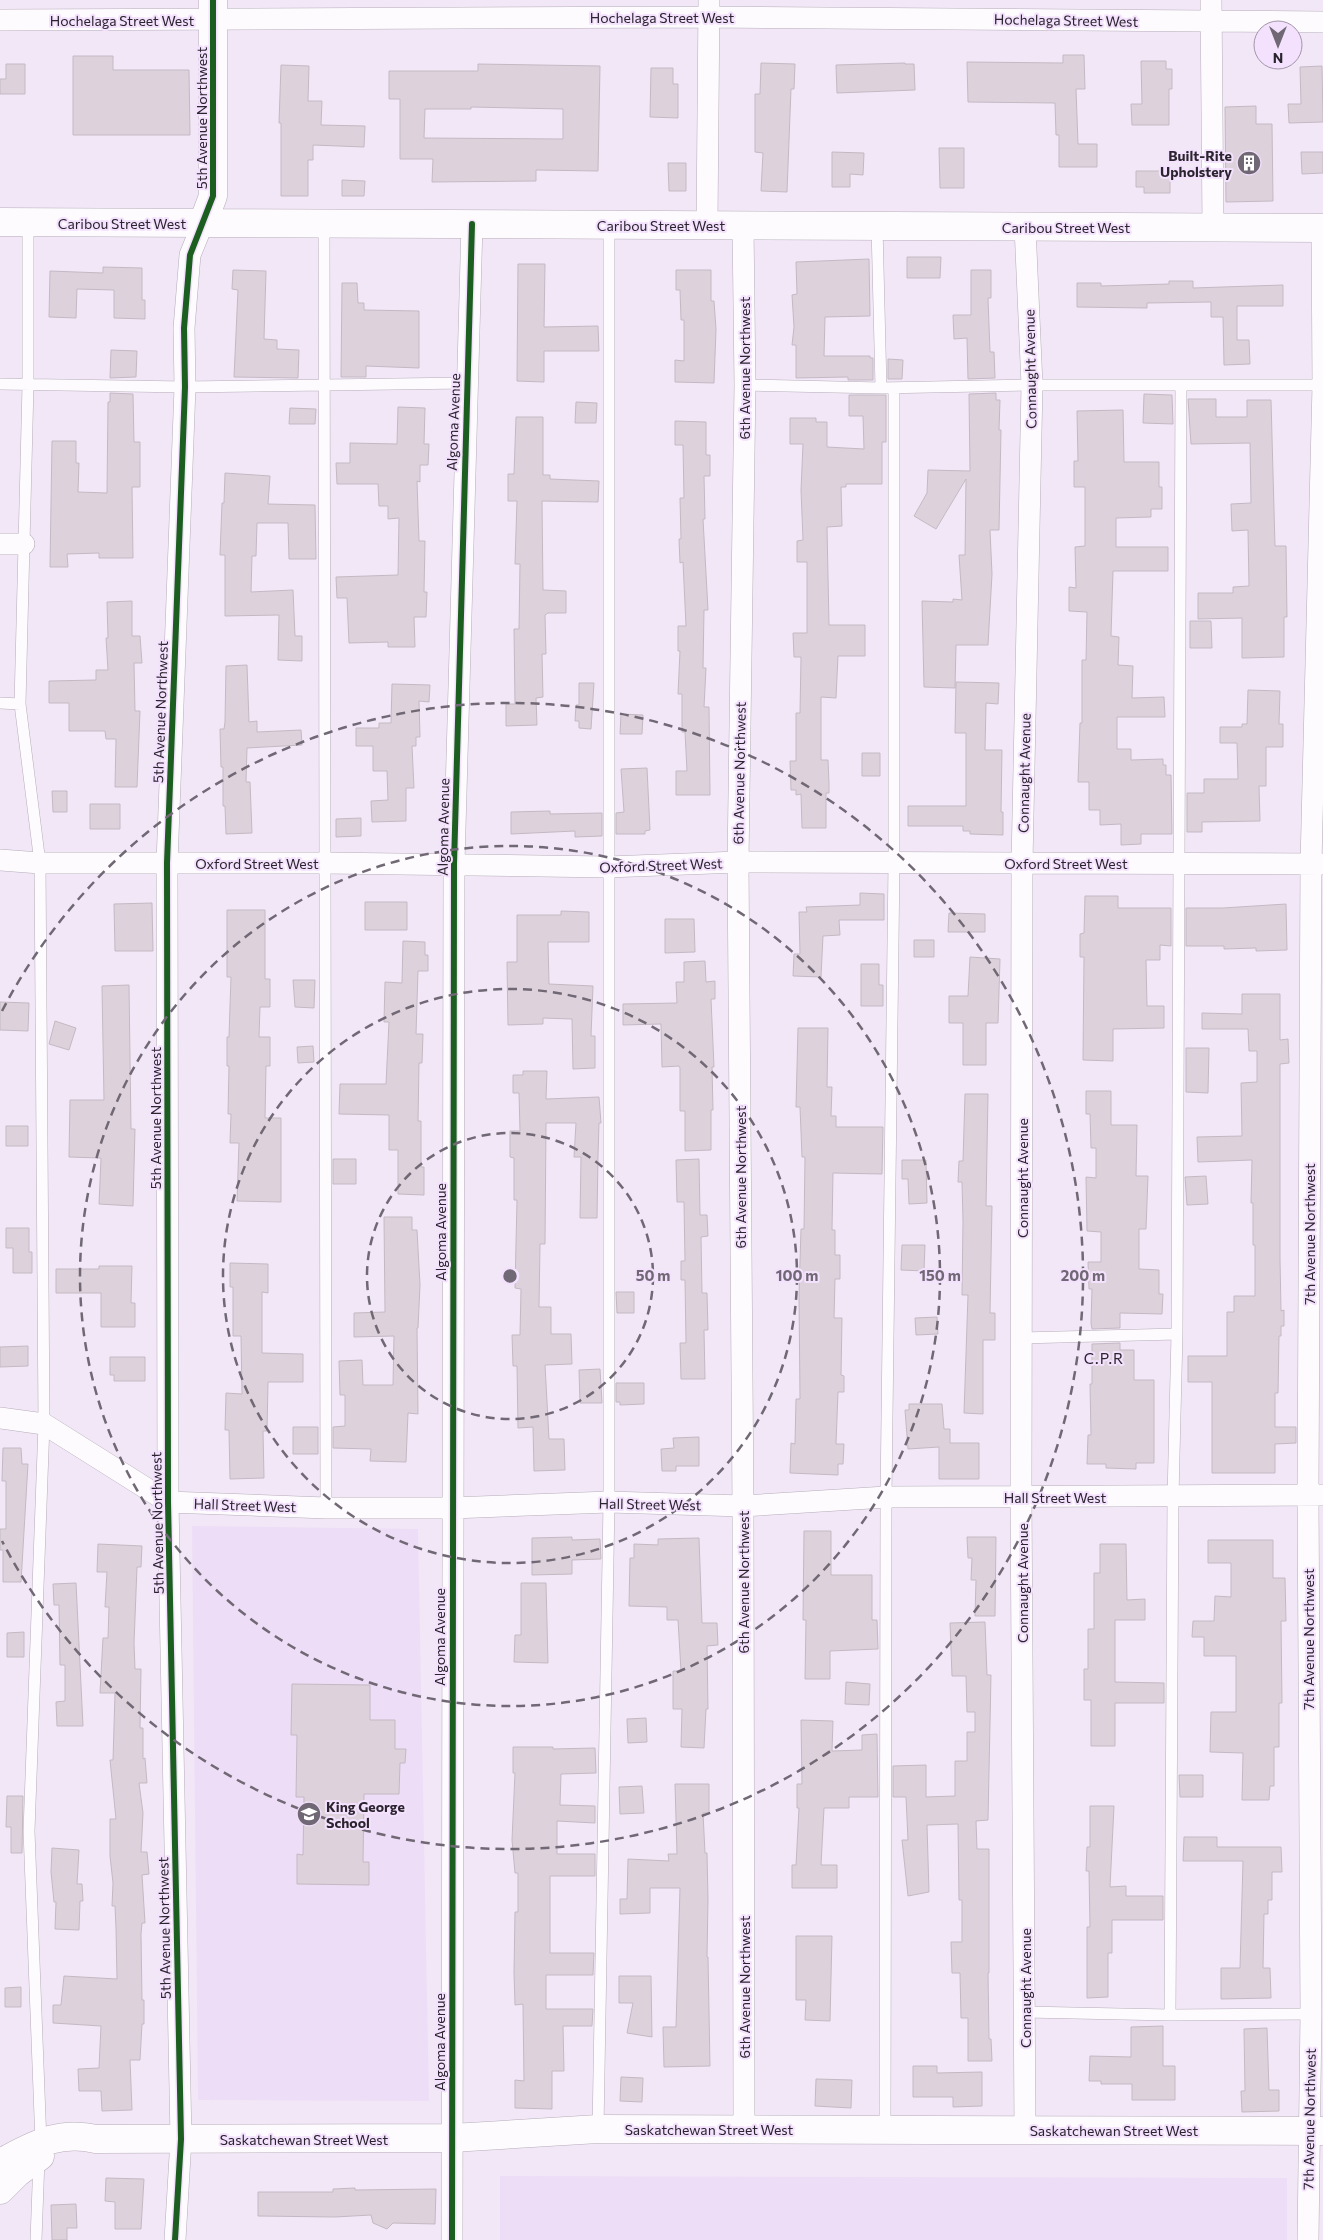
<svg xmlns="http://www.w3.org/2000/svg" width="1323" height="2240" font-family="Commissioner,sans-serif">
	<style>
		.built { fill: #eeddf6 }
		.building { fill: #ddd2dc; stroke: #c4b9c3; fill-rule: evenodd }
		.lines { fill: none; stroke-linecap: round; stroke-linejoin: round }
		.service-casing { stroke: #b6adb9; stroke-width: 12 }
		.minor-casing { stroke: #b6adb9; stroke-width: 22 }
		.tertiary-casing { stroke: #b6adb9; stroke-width: 29 }
		.service { stroke: #fdfbfe; stroke-width: 11 }
		.minor { stroke: #fdfbfe; stroke-width: 21 }
		.tertiary { stroke: #fdfbfe; stroke-width: 28 }
		.cycleway-casing { stroke: #f4e1fd; stroke-width: 9 }
		.cycleway { stroke: #1b5e20; stroke-width: 6 }
		.ring { fill: none; stroke: #706874; stroke-width: 2.5; stroke-dasharray: 9 6 }
		.labels { text-anchor: middle; dominant-baseline: central; stroke-width: 4; stroke-linejoin: round; paint-order: stroke }
		.street-label { font-size: 14px; fill: #2a242e; stroke: #f4e1fd }
		.poi-label { font-size: 14px; font-weight: bold; fill: #2a242e; stroke: #f4e1fd; text-anchor: end }
		.neighbourhood-label { font-size: 15px; letter-spacing: 1px; fill: #2a242e; stroke: #f4e1fd }
		.centre { fill: #706874; stroke: #f4e1fd; stroke-width: 2.5 }
		.ring-label { font-size: 15px; text-anchor: middle; font-weight: bold; fill: #706874; stroke: #f4e1fd; stroke-width: 4; stroke-linejoin: round; paint-order: stroke }
	</style>
	<rect width="100%" height="100%" fill="#f2e7f7"/>
	<path class="built" d="M192,1526L418,1529L429,2101L198,2100Z
		M500,2176L1287,2178V2240H500Z"/>
	<path class="building" d="M1063,55H1084L1085,89H1076L1078,144H1097V167H1059V135H1056L1055,103L968,102L967,62L1063,63Z
		M73,56H113V70H189L190,135H73Z
		M1141,61H1166V69H1172V89H1169V125H1132L1131,104H1142Z
		M761,63L795,64L794,89H791L787,192L761,191L763,153L755,152V94H760Z
		M905,63V64H914L915,90L837,93L836,65Z
		M6,64H25V94H0V79H6Z
		M478,64L600,66L598,171L536,170V181L432,182L433,159H400V99H389V71H478ZM471,107L563,109V139L424,138L425,109H471Z
		M281,65L309,66L308,101H322L321,125L365,126L364,147L313,145V160H308V196H281V123H279Z
		M1322,66L1323,122L1289,123L1288,104H1301L1300,67Z
		M651,68H673V84H678V118L650,117Z
		M1256,106V124H1272L1273,201L1226,202L1225,107Z
		M939,148H964V188H940Z
		M832,152L864,153L863,175L850,174V187H832Z
		M1301,152H1323V173L1302,174Z
		M668,163H686V191H669Z
		M1136,171H1170V193H1144V187H1136Z
		M342,180L365,181L364,196H342Z
		M907,257H941L940,278H907Z
		M869,259L870,316L825,317L824,356H870V358H873V380H848V377L796,378V345H792L794,327L792,295L797,294L796,262Z
		M518,264H545L544,327L598,326L599,351H544V382L517,381Z
		M103,267L142,268V300H145V319L114,318V290L77,289L76,318L49,317L50,271L103,273Z
		M233,270L266,271L264,339L277,340V349L299,350L298,378L234,377L238,290L232,289Z
		M676,270H711V301H714L716,329L714,383L675,382V360L684,361V320H681L680,290H676Z
		M971,270H991V298H988L990,352H994L995,378L968,379L967,338L954,339L953,315H971Z
		M1169,281H1193V288L1283,285V306H1237V340H1249L1250,364L1224,365L1223,317H1211V302L1147,303V308L1077,307V283H1101V286L1169,284Z
		M342,283H357L358,303H364V310L419,311V368L366,366V377H341Z
		M111,350L137,351L136,377L110,378Z
		M888,359L903,360L902,379H888Z
		M110,393L133,394L134,442H140V487H132L133,558H99V553L67,554L68,567H50L52,441H76V463H79L78,492L107,493L108,402H110Z
		M996,393V400H1000L999,430H1001L999,530H990L992,574L988,645H956L955,688L924,687L922,601L953,602V599L962,600L959,555H965L966,479L936,529L914,516L927,493L928,470L970,471L969,394Z
		M1144,394L1172,395L1173,424L1143,423Z
		M849,395H886V442H882V484H846V487H841L842,526L827,527L829,625H865V656H838L836,698L821,697V760H828L829,783V793H826V828H802L801,794L796,795V790H791L790,761H796V713H800L801,657H794L793,633H807V562H797V541L803,540L801,490L803,444H790V418H816V422H827V447L864,449L863,416H849Z
		M1188,399H1216V417H1247V400H1271L1275,546H1286L1287,617H1284V657L1242,658V618L1198,619V593H1233V587L1249,586L1248,530L1232,531L1231,504L1251,503L1250,443L1191,444Z
		M576,402L597,403L596,423H575Z
		M398,407L425,408L424,444H429L428,465H420V482L417,481L419,541H425L424,592H427L426,617H414L415,647H388V642L349,643L347,598H337L336,577L398,575L399,518L388,519V506H379L378,484H337L336,463H350V443L397,444Z
		M290,408L316,409L315,424H289Z
		M1123,410L1124,462H1159V487H1162V509H1151V517L1116,518V547H1168V571H1113L1111,636L1119,637L1118,665L1133,666L1132,698L1164,697L1165,717H1117V749H1131V760L1163,759V765H1166V775H1171L1172,834H1141V844L1121,845V824L1100,825V810H1089V782H1078L1080,723H1082V660H1086L1087,612L1069,611V587L1076,588L1075,547L1085,546V487H1074V461H1078L1077,411Z
		M516,417H543V475H550V479L599,481L598,502L542,501L543,590L566,591V613H548L545,615L546,654H542L543,697L536,698L537,725L506,726V704H515L514,629H519L520,564H515L517,501H508V474H514Z
		M675,421L706,422V455H710V476H704L705,519H703L708,610H704L703,668H706L704,707H709L710,795H676V771H687L685,732H682V694H678L680,651H678V626H686L683,562L680,563L679,539H681L680,498H684L683,445H675Z
		M225,473L270,476L268,504L315,505L316,559H289L288,523H257L256,556H252L251,592L293,590L295,636H302V661L278,660L279,615L225,616V555H220L222,503H224Z
		M132,601V636H140L142,663H134L135,711H140L137,787H115L116,739H106L105,731H69V703H49V681L96,680V670H108L106,638H108L107,602Z
		M1190,621H1211L1212,648H1190Z
		M247,665L249,722L257,721V732L301,730L302,745L247,748L246,782H250L252,833L226,834L225,806H223V767H221L220,729H224L225,722L226,666Z
		M956,682L999,683L998,704L986,703L985,750H1002L1001,812H1003V835L970,834V831H963V826H908V806H966V733H955Z
		M579,683H594L591,729L579,728V721H575L576,705H579Z
		M392,684L430,685L429,702L419,701L420,737H416V746H412L414,788H406V821L372,822L371,801L388,800L387,771H373V746H356V728H379V723H391Z
		M1248,690L1280,691L1279,724H1283V747H1266V786H1259L1260,821L1202,822V832H1187V793H1204V779H1238L1237,743H1220V727H1242V724H1247Z
		M621,714L643,715L642,734H620Z
		M862,753H880V776H862Z
		M647,768L650,830L645,831V834H616V813L624,812L621,769Z
		M52,791H67V812H53Z
		M90,804H120V829H90Z
		M550,811V814L602,813V836L575,837V831L511,834V812Z
		M361,818V836L336,837V819Z
		M860,893L884,894V920H839L840,935L823,936L821,977L793,976L794,954H800L799,912H807L806,907L860,905Z
		M1085,896H1118V908H1171V946L1160,945V960H1146L1147,1006H1164V1028L1113,1029V1061L1083,1060L1084,957H1080V934L1084,933Z
		M365,902H407V930H365Z
		M152,903L153,951H115L114,904Z
		M1286,904L1287,950L1256,951V948L1224,949V946H1186V908H1223Z
		M227,910H265V979H270V1007H260L259,1037H270V1066H266L265,1118H281V1202L237,1201L239,1143H230L231,1114H228L229,1066H227V1037H229L231,977H227Z
		M561,911L589,912V942H548L549,984L593,986L591,1036H595V1068L573,1069L572,1019L543,1018V1024L508,1025L507,962H517V915H561Z
		M949,913L985,914V932H948Z
		M665,919H694L695,952L665,953Z
		M914,940H934V957H914Z
		M403,941L425,942V955H428V971H418L416,1034H423L422,1063H419L418,1121H421V1167H424V1195L398,1194V1150H389V1115L339,1114L340,1084H386L389,1022H384L385,982L402,983Z
		M970,957L1000,959L998,1023H986V1065H963V1023H949V996H968Z
		M705,961L706,982L715,981V999H711L714,1067H712L713,1110H711V1150L685,1151V1111H680V1068L679,1066L662,1067L661,1024L623,1025V1004L677,1003L676,982H684V962Z
		M861,964H879V985H883V1006H861Z
		M293,980H315L314,1008L295,1007Z
		M129,985L131,1129H135L133,1206L99,1204L101,1158L69,1157L70,1100H104L102,986Z
		M1242,994H1280V1040L1288,1039L1289,1063L1280,1064V1259L1281,1311L1284,1310V1326H1281V1336H1279L1278,1393H1275V1427H1296V1443L1275,1444V1473H1212V1382H1188V1356H1227V1312H1234V1296H1255V1245H1253V1203H1251L1252,1160L1198,1162L1197,1137L1242,1136L1241,1083L1257,1082V1051H1249L1248,1029H1202V1013L1242,1014Z
		M0,1002L29,1003L28,1031L0,1030Z
		M55,1021L76,1028L69,1050L49,1044Z
		M798,1028H828L827,1087H832L831,1116H836V1127H883L882,1174L833,1173L832,1230H835V1255H840V1279H835L834,1318H842L841,1375L844,1376V1392H838L836,1444H844L843,1464H838V1475L790,1473L791,1443L795,1444L796,1399H800L799,1295L801,1229H804L805,1157H802L800,1107H796Z
		M313,1046L314,1062L298,1063L297,1047Z
		M1186,1048H1209L1208,1093L1186,1092Z
		M523,1071H547L546,1099L599,1097L601,1123H599L598,1156L597,1218H580L581,1157H574L576,1123H546L545,1244H540L539,1307H551V1334H571L572,1364L545,1365L549,1439H564L565,1470L534,1471L533,1427L518,1428L517,1366H513L512,1335H520L521,1289L515,1288L517,1200H514V1158L510,1157V1131H520L519,1093H513V1075H523Z
		M1086,1091H1111V1125H1137L1136,1176H1148L1146,1229H1139V1269L1159,1270V1294H1163L1162,1314L1120,1313V1328L1092,1329L1091,1323L1092,1289H1089L1088,1262H1101V1232L1087,1231L1086,1177L1096,1178V1148H1091L1090,1114H1086Z
		M965,1094H988L986,1206H992L990,1313H995V1340H983V1414L964,1413L968,1295H962L963,1221L962,1182H958L959,1161H963Z
		M6,1126H28V1146H6Z
		M333,1159H356V1184H333Z
		M699,1159L700,1215H707L708,1236L701,1237L702,1293H707L708,1330H704L705,1379H681L680,1343H686L685,1280H681V1261H685L684,1202H677L676,1160Z
		M902,1160H926L927,1203L909,1204L908,1179H902Z
		M1206,1176L1208,1204L1187,1205L1185,1177Z
		M384,1217H412V1230H417L420,1285L418,1328H417L418,1414L408,1413L406,1462L370,1461L371,1449L333,1448V1427L345,1426V1395H340L339,1361L362,1360L363,1385H393L394,1336L354,1337V1313L385,1312Z
		M6,1228H29V1252H32V1273H13V1248H6Z
		M902,1245H925L924,1271L901,1270Z
		M230,1263L268,1264V1293L262,1292V1353L303,1354V1382H268L267,1431H263L264,1478L230,1479L229,1430H225L226,1393L242,1394L241,1336H233V1287H230Z
		M99,1266H132L131,1303H135V1327H101V1293H56V1269H99Z
		M616,1292H634V1313H617Z
		M937,1317L938,1334L916,1335L915,1318Z
		M1120,1343V1350H1134V1380H1154V1463H1136V1469L1106,1468V1464H1087L1088,1435H1091L1090,1384H1092V1344Z
		M28,1346V1366L0,1367V1347Z
		M110,1357H145V1381H114V1375H110Z
		M600,1369L602,1403H580L579,1370Z
		M616,1383H644V1404L620,1405V1402H616Z
		M909,1404H942L944,1429H950V1443H979V1479H939V1447L908,1449L905,1410H909Z
		M293,1427H318V1454H293Z
		M699,1437V1466H676V1471H662L661,1449L674,1448L673,1438Z
		M3,1448H21L22,1464H28L21,1582H3V1550H0V1529H6V1481H2Z
		M804,1531H831V1575H872V1620H877L878,1649L830,1651V1679H805L806,1620H803Z
		M572,1537V1540L600,1539L601,1559L572,1560V1574L532,1575V1538Z
		M967,1537H996L995,1616H975L976,1580H971L972,1558H968Z
		M699,1538L702,1623H717L718,1645L707,1646L708,1709H706L704,1748L681,1747L682,1709H673V1671H681L678,1620H667V1607L629,1606L630,1558H634V1544L658,1545V1539Z
		M1208,1540H1273V1578H1285L1286,1621H1281L1282,1703H1279V1747H1274V1786H1270L1269,1800H1242L1243,1753L1210,1752L1211,1712H1236V1656H1204V1637H1192L1193,1621H1214L1215,1596L1231,1597V1563H1208Z
		M98,1544L142,1546L141,1567H137L134,1643L135,1669H141L140,1728H143V1759L145,1758L147,1783H139L143,1813L141,1852H147L149,1874L142,1875L145,1923H142L141,1934L142,2000H144V2024H142L140,2060H130L132,2110L102,2111L101,2091H79L78,2069L99,2068L101,2026L53,2023V2005H61L64,1976L117,1979L116,1928L115,1906H112L113,1883L110,1856V1819H116L110,1760H113L115,1693H100L103,1638H108L109,1607H105L107,1572H97Z
		M1100,1544H1126L1127,1600L1145,1599V1620H1115V1682L1164,1683V1703H1115V1746H1091V1700H1084V1669H1088V1629H1094V1573H1100Z
		M76,1583L83,1726H57L56,1702L65,1701V1665H60L59,1605H54L53,1584Z
		M521,1583H546L548,1663L514,1662L515,1635H521Z
		M985,1622L987,1675H991L988,1820L976,1821L977,1849H989V1973H988L989,2039H991L992,2061H968V2018H961L960,1973H952L951,1942H962V1900H959L958,1824L927,1825L929,1892L908,1896L902,1840H908L906,1797H893V1766L926,1765V1797L955,1796V1761H967V1732H975V1712H967L966,1676H952L950,1623Z
		M24,1632V1657H7V1633Z
		M846,1682L870,1684L869,1705L845,1704Z
		M292,1684L370,1685V1720H395V1749H406L405,1763H400L399,1794H364L363,1862H369V1885L297,1884V1854L303,1855L304,1797H296L297,1735H291Z
		M646,1718L647,1742L628,1743L627,1719Z
		M801,1720L833,1721L832,1751L862,1750V1735L877,1734L878,1797H849V1808H824L821,1865H837V1888H792V1865H796L799,1808H797V1784H802Z
		M513,1747H553V1749L595,1748L596,1773L561,1774L560,1805L595,1806V1823L557,1821V1854H595V1876H550V1953H594L593,1975H546V2009H593L592,2026H563L564,2071H552V2109L515,2108V2080L524,2081L523,2004L515,2005L514,1972L515,1912H518V1873H515L512,1840L515,1773H513Z
		M1179,1775H1203V1797H1180Z
		M675,1784H709V1813H703L705,1853H707L708,1899L707,1957H708L710,2066L664,2067L663,2027H676L680,1888H650V1913L620,1914V1899H627L628,1859L669,1861L668,1854H677Z
		M642,1786L644,1813L620,1814L619,1787Z
		M7,1796H23L22,1853H11V1827H6Z
		M1090,1806H1114L1110,1887L1126,1886V1896H1163V1920H1112V1953H1108V1997L1087,1998V1927H1090L1089,1871H1086L1087,1847H1090Z
		M1184,1837H1217V1847H1281L1282,1872H1272V1900H1268V1914H1264L1263,1968H1270L1271,1998L1221,1999V1968H1240L1243,1861H1183Z
		M52,1848L79,1850L77,1884H82L83,1901H80L79,1930L55,1929L56,1902H54L51,1872Z
		M796,1936H832L830,2021L805,2020L806,2000H796Z
		M619,1976H651L652,2037L627,2033L633,2003H619Z
		M21,1987V2007H5V1988Z
		M1163,2026V2066H1175V2100H1132V2084H1101V2081H1089L1090,2056L1131,2057V2027Z
		M1267,2028L1269,2090H1279V2111L1242,2112L1241,2091H1245L1244,2029Z
		M913,2066H937V2073L982,2072V2106L953,2107V2097H913Z
		M621,2077L643,2078L642,2102L620,2101Z
		M816,2079L852,2080L851,2108L815,2106Z
		M106,2178L144,2179L141,2229H115V2202L105,2201Z
		M355,2188V2190L436,2189L435,2224L393,2223L387,2229L373,2223L371,2215L335,2217L258,2216V2192H333V2189Z
		M76,2204L77,2228H67V2240H52L51,2205Z"/>
	<g class="lines">
		<g class="service-casing">
			<path id="service" d="M28,222V385L20,704L40,863L44,1424L29,1831L41,2143
				M324,224L326,1508
				M877,226L881,388
				M0,384L185,387L466,383
				M745,385L881,388L1032,385H1323
				M1181,386L1177,1334L1173,1497L1170,2015L1311,2014
				M0,703L20,704
				M1021,1338L1177,1334
				M1025,2012L1170,2015
				M598,2129L609,1502V225
				M885,2130L886,1497L894,863V388
				M36,2240L39,2159"/>
		</g>
		<g class="minor-casing">
			<path id="minor" d="M1211,0L1213,228
				M0,20L709,17L1323,22
				M707,225L709,0
				M743,226L745,385L738,862L743,1506L744,2130
				M1025,227L1032,385L1022,863L1021,1497L1025,2130
				M0,544H24
				M0,860L40,863H326L608,867L738,862L1323,864
				M0,1418L44,1424L168,1502L326,1508H452L609,1502L743,1506L886,1497L1323,1495
				M175,2240L181,2139L168,1502L167,863L185,387L184,328L190,255L203,223
				M452,2240L454,864L472,224
				M1308,2240L1311,2014L1308,1495L1311,863L1323,385L1322,228"/>
		</g>
		<g class="tertiary-casing">
			<path id="tertiary" d="M0,222L1323,228
				M203,223L213,196V0
				M0,2163C33,2146 57,2130 96,2139L452,2138L598,2129L1323,2131
				M0,2190L17,2173L40,2156"/>
		</g>
		<use href="#service" class="service"/>
		<use href="#minor" class="minor"/>
		<use href="#tertiary" class="tertiary"/>
		<g class="cycleway-casing">
			<path id="cycleway" d="M175,2240L181,2139L168,1502L167,863L185,387L184,328L190,255L213,196V0
				M452,2240L454,864L472,224"/>
		</g>
		<use href="#cycleway" class="cycleway"/>
	</g>
	<g class="ring">
		<circle cx="510" cy="1276" r="143"/>
		<circle cx="510" cy="1276" r="287"/>
		<circle cx="510" cy="1276" r="430"/>
		<path d="M2 1011A573 573 0 1 1 2 1541"/>
	</g>
	<defs>
		<g id="building-disc" transform="scale(1.25)"><circle r="9.5" fill="#706874" stroke="#f4e1fd"/><path d="M-4-6H4V6H1V3H-1V6H-4ZM-2.5-4.3h1.7v1.8h-1.7ZM.8-4.3h1.7v1.8H.8ZM-2.5-1h1.7V.8h-1.7ZM.8-1h1.7V.8H.8Z" fill="#fff"/></g>
		<g id="school-disc" transform="scale(1.25)"><circle r="9.5" fill="#706874" stroke="#f4e1fd"/><path d="M0-5L7-2L0 1L-7-2ZM-4 1L0 2.5L4 1V4Q0 6-4 4Z" fill="#fff"/></g>
	</defs>
	<g fill-rule="evenodd">
		<use href="#building-disc" x="1249" y="163"/>
		<use href="#school-disc" x="309" y="1814"/>
	</g>
	<g class="labels">
		<g class="street-label">
			<text x="662" y="17">Hochelaga Street West</text>
			<text x="122" y="20">Hochelaga Street West</text>
			<text transform="translate(1066 20) rotate(1)">Hochelaga Street West</text>
			<text transform="translate(201 118) rotate(-90)">5th Avenue Northwest</text>
			<text x="122" y="223">Caribou Street West</text>
			<text x="661" y="225">Caribou Street West</text>
			<text x="1066" y="227">Caribou Street West</text>
			<text transform="translate(744 368) rotate(-90)">6th Avenue Northwest</text>
			<text transform="translate(1030 369) rotate(-91)">Connaught Avenue</text>
			<text transform="translate(453 422) rotate(-88)">Algoma Avenue</text>
			<text transform="translate(160 712) rotate(-88)">5th Avenue Northwest</text>
			<text transform="translate(739 773) rotate(-89)">6th Avenue Northwest</text>
			<text transform="translate(1024 773) rotate(-89)">Connaught Avenue</text>
			<text transform="translate(443 827) rotate(-89)">Algoma Avenue</text>
			<text x="257" y="863">Oxford Street West</text>
			<text x="1066" y="863">Oxford Street West</text>
			<text transform="translate(661 865) rotate(-2)">Oxford Street West</text>
			<text transform="translate(155 1118) rotate(-90)">5th Avenue Northwest</text>
			<text transform="translate(740 1177) rotate(-90)">6th Avenue Northwest</text>
			<text transform="translate(1022 1178) rotate(-90)">Connaught Avenue</text>
			<text transform="translate(440 1232) rotate(-90)">Algoma Avenue</text>
			<text transform="translate(1309 1234) rotate(-90)">7th Avenue Northwest</text>
			<text x="1055" y="1497">Hall Street West</text>
			<text transform="translate(650 1504) rotate(1)">Hall Street West</text>
			<text transform="translate(245 1505) rotate(2)">Hall Street West</text>
			<text transform="translate(157 1523) rotate(-91)">5th Avenue Northwest</text>
			<text transform="translate(743 1582) rotate(-90)">6th Avenue Northwest</text>
			<text transform="translate(1022 1583) rotate(-90)">Connaught Avenue</text>
			<text transform="translate(439 1637) rotate(-90)">Algoma Avenue</text>
			<text transform="translate(1308 1639) rotate(-90)">7th Avenue Northwest</text>
			<text transform="translate(164 1928) rotate(-91)">5th Avenue Northwest</text>
			<text transform="translate(744 1987) rotate(-90)">6th Avenue Northwest</text>
			<text transform="translate(1025 1988) rotate(-90)">Connaught Avenue</text>
			<text transform="translate(439 2042) rotate(-90)">Algoma Avenue</text>
			<text transform="translate(1309 2119) rotate(-89)">7th Avenue Northwest</text>
			<text x="709" y="2129">Saskatchewan Street West</text>
			<text x="1114" y="2130">Saskatchewan Street West</text>
			<text x="304" y="2139">Saskatchewan Street West</text>
		</g>
		<g class="poi-label">
			<text x="1232" y="155">Built-Rite<tspan x="1232" dy="16">Upholstery</tspan></text>
			<text x="326" y="1806" text-anchor="start">King George<tspan x="326" dy="16">School</tspan></text>
		</g>
		<g class="neighbourhood-label">
			<text x="1104" y="1358">C.P.R</text>
		</g>
	</g>
	<circle cx="510" cy="1276" r="8" class="centre"/>
	<g class="ring-label">
		<text x="653" y="1281">50 m</text>
		<text x="797" y="1281">100 m</text>
		<text x="940" y="1281">150 m</text>
		<text x="1083" y="1281">200 m</text>
	</g>
	<g transform="translate(1278 45) rotate(180)"><circle r="24" fill="#f4e1fd" stroke="#a395aa"/>
	<path d="M0-4L9 19L0 12L-9 19Z" fill="#706874"/>
	<text y="-8" font-size="14" font-weight="bold" text-anchor="middle" fill="#2a242e">N</text>
	</g>
</svg>
